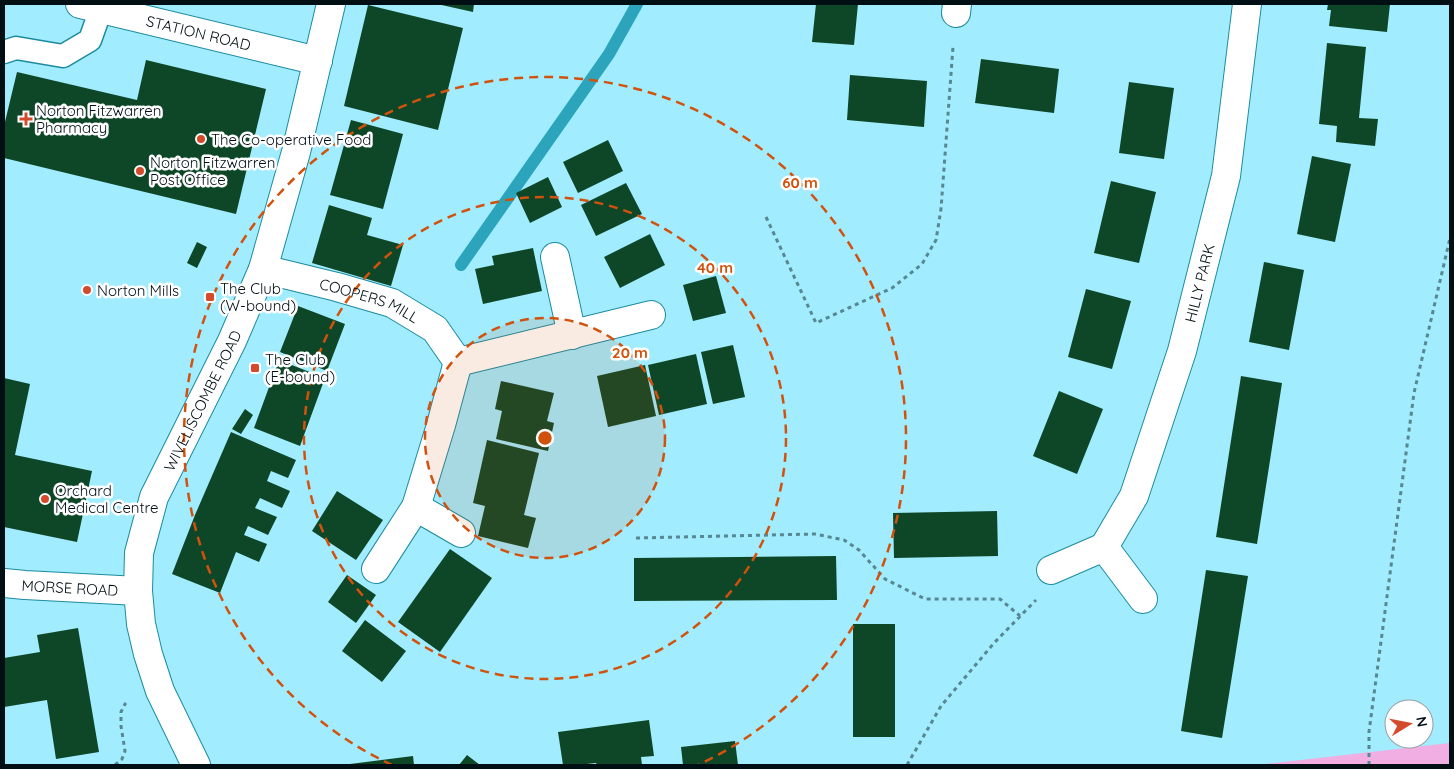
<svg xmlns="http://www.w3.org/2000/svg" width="1454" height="769" font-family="Quicksand,sans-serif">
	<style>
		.green { fill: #f0aee2 }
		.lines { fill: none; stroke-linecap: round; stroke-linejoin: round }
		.stream { stroke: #2ca5bc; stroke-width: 12 }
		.building { fill: #0e4727 }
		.lane-casing { stroke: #1c8ba0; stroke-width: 25 }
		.street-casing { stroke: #1c8ba0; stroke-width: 30 }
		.secondary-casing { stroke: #1c8ba0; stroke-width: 30 }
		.path { stroke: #578793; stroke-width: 3; stroke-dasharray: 4 4; stroke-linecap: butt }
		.lane { stroke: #fff; stroke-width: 22 }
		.street { stroke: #fff; stroke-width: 28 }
		.secondary { stroke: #fff; stroke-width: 28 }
		.ring { fill: none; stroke: #d1520d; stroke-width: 2.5; stroke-dasharray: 9 6 }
		.poi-dot { fill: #d44a2b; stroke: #fff; stroke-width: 2 }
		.labels { text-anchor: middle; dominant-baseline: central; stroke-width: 5; stroke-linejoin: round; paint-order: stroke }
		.street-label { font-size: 15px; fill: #000f14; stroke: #fff }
		.poi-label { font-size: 15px; fill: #000f14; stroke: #fff; text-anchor: start }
		.centre { fill: #d1520d; stroke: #fff; stroke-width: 2.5 }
		.ring-label { font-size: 15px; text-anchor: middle; font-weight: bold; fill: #d1520d; stroke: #fff; stroke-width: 5; stroke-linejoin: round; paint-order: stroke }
	</style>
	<rect width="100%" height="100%" fill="#a1ecfe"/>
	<path class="green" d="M1450,743V765H1256Z"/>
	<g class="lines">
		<path class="stream" d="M461,265L609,54L637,4"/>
	</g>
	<path class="building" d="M437,4H474L473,12Z
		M816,4H858L854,45L812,42Z
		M1328,4H1390L1387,32L1329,26L1331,10H1327Z
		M368,5L463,28L438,130L344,106Z
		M1327,43L1366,47L1359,118L1378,119L1375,146L1336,142L1337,126L1319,124Z
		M981,59L1059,69L1054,113L975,103Z
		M146,60L266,89L236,214L4,158V126L17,72L137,100Z
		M850,75L927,81L924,127L847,120Z
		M1129,82L1174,88L1164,159L1119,153Z
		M351,120L403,134L383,209L330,195Z
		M608,140L623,171L578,193L563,162Z
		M1312,156L1351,164L1335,242L1297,234Z
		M548,177L562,207L530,223L516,193Z
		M1111,181L1156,192L1139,263L1094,253Z
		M626,183L642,214L596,236L581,205Z
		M329,205L372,218L367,235L403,245L391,286L312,263Z
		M650,234L665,265L620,288L604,257Z
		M197,242L207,247L197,268L187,263Z
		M533,248L542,291L483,304L475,269L494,265L492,256Z
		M1264,262L1304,270L1289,350L1249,342Z
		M716,276L726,313L693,321L683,285Z
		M1086,289L1131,301L1112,369L1068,357Z
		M298,306L345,324L327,371L280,352Z
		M733,345L745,397L713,404L701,352Z
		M696,354L707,404L659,415L648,365Z
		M279,360L325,378L300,446L254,428Z
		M645,365L656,416L608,427L597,376Z
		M1241,376L1282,383L1257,544L1216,537Z
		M4,378L30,384L15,455L92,471L77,542L4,527Z
		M501,381L554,393L547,421L554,423L548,451L496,439L502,411L495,409Z
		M1059,391L1103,409L1077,474L1033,456Z
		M245,409L253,415L241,434L232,429Z
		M231,432L296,460L288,478L271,471L267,481L290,491L282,508L260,498L255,508L277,517L268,535L248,526L244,535L267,544L259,562L236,552L220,593L172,574L195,515Z
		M487,440L539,453L524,515L536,518L528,548L478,536L485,506L473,503Z
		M337,491L383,520L356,560L312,531Z
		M997,511L998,556L894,558L893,513Z
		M450,549L492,578L440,652L398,622Z
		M836,556L837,600L634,601V558Z
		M1206,570L1248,576L1222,738L1181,731Z
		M347,575L376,595L356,623L328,602Z
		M365,620L406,651L382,682L342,651Z
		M853,624H895V737H853Z
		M78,628L99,752L56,759L47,700L4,707V658L40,652L37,635Z
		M649,720L654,756L641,757L642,765H597L596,763L578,765H563L558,732Z
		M735,741L738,765H683L681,747Z
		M467,755L480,765H459Z
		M413,756L414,765H351L350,764Z"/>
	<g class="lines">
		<g class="lane-casing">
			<path id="lane" d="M4,52L16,48L63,56L90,40L101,9"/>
		</g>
		<g class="street-casing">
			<g id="street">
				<path id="s1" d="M80,4L318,61"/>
				<path d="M956,13L957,4"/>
				<path d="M555,257L572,335"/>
				<path id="s2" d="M263,269L337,287L392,303L435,329L458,362L651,315"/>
				<path d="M416,507L461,533"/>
				<path id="s3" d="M1104,547L1134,496L1182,351L1226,176L1247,4"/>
				<path d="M376,569L416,507L441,425L458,362"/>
				<path d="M1051,570L1104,547L1143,599"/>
				<path id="s4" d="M4,583L25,585L138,591"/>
			</g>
		</g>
		<g class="secondary-casing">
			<g id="secondary">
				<path id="s5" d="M196,765L160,691L148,654L141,624L138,591L139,553L154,497L232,341L263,269L296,152L331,4"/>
			</g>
		</g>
		<path class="path" d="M766,217L816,323L892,288L922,264L936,240L941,209L953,47
			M636,538L815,534L844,540L859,550L885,579L925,599H1000L1020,616
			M115,765L122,759L125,751L121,726V712L125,704L126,703
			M907,765L941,706L994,643L1036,600
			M1369,765V732L1414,393L1450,238"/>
		<use href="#lane" class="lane"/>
		<use href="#street" class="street"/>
		<use href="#secondary" class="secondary"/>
	</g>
	<circle cx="545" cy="438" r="120" fill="#d1520d" fill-opacity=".12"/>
	<g class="ring">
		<circle cx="545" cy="438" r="120"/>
		<circle cx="545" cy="438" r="241"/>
		<path d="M392 765A361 361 0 1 1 698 765"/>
	</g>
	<g class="poi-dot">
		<path d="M23.5 111.5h5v5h5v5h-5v5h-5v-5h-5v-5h5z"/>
		<circle cx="201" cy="139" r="5"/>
		<circle cx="140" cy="171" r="5"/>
		<circle cx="87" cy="290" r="5"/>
		<rect x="205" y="292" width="10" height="10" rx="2.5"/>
		<rect x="250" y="363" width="10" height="10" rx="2.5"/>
		<circle cx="45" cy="499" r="5"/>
	</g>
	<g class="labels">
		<g class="street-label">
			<text stroke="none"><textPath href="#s1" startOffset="122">STATION ROAD</textPath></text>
			<text stroke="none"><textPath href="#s3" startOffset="282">HILLY PARK</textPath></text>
			<text stroke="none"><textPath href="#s2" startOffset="111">COOPERS MILL</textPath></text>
			<text stroke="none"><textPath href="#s5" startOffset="389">WIVELISCOMBE ROAD</textPath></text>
			<text stroke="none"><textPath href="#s4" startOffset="66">MORSE ROAD</textPath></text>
		</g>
		<g class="poi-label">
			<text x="36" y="110">Norton Fitzwarren<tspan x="36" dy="17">Pharmacy</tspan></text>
			<text x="211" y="139">The Co-operative Food</text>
			<text x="150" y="162">Norton Fitzwarren<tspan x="150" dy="17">Post Office</tspan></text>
			<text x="220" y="288">The Club<tspan x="220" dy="17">(W-bound)</tspan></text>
			<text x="97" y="290">Norton Mills</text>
			<text x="265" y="359">The Club<tspan x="265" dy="17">(E-bound)</tspan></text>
			<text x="55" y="490">Orchard<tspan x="55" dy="17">Medical Centre</tspan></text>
		</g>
	</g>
	<circle cx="545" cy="438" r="8" class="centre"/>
	<g class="ring-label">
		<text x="800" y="188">60 m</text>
		<text x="715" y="273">40 m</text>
		<text x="630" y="358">20 m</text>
	</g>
	<rect width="1454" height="769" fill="none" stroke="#000f14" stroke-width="10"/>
	<g transform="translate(1409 724) rotate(80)"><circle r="24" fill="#ffffff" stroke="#999fa1"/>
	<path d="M0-4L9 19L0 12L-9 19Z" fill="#d44a2b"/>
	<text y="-8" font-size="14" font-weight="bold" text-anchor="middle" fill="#000f14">N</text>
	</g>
</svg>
